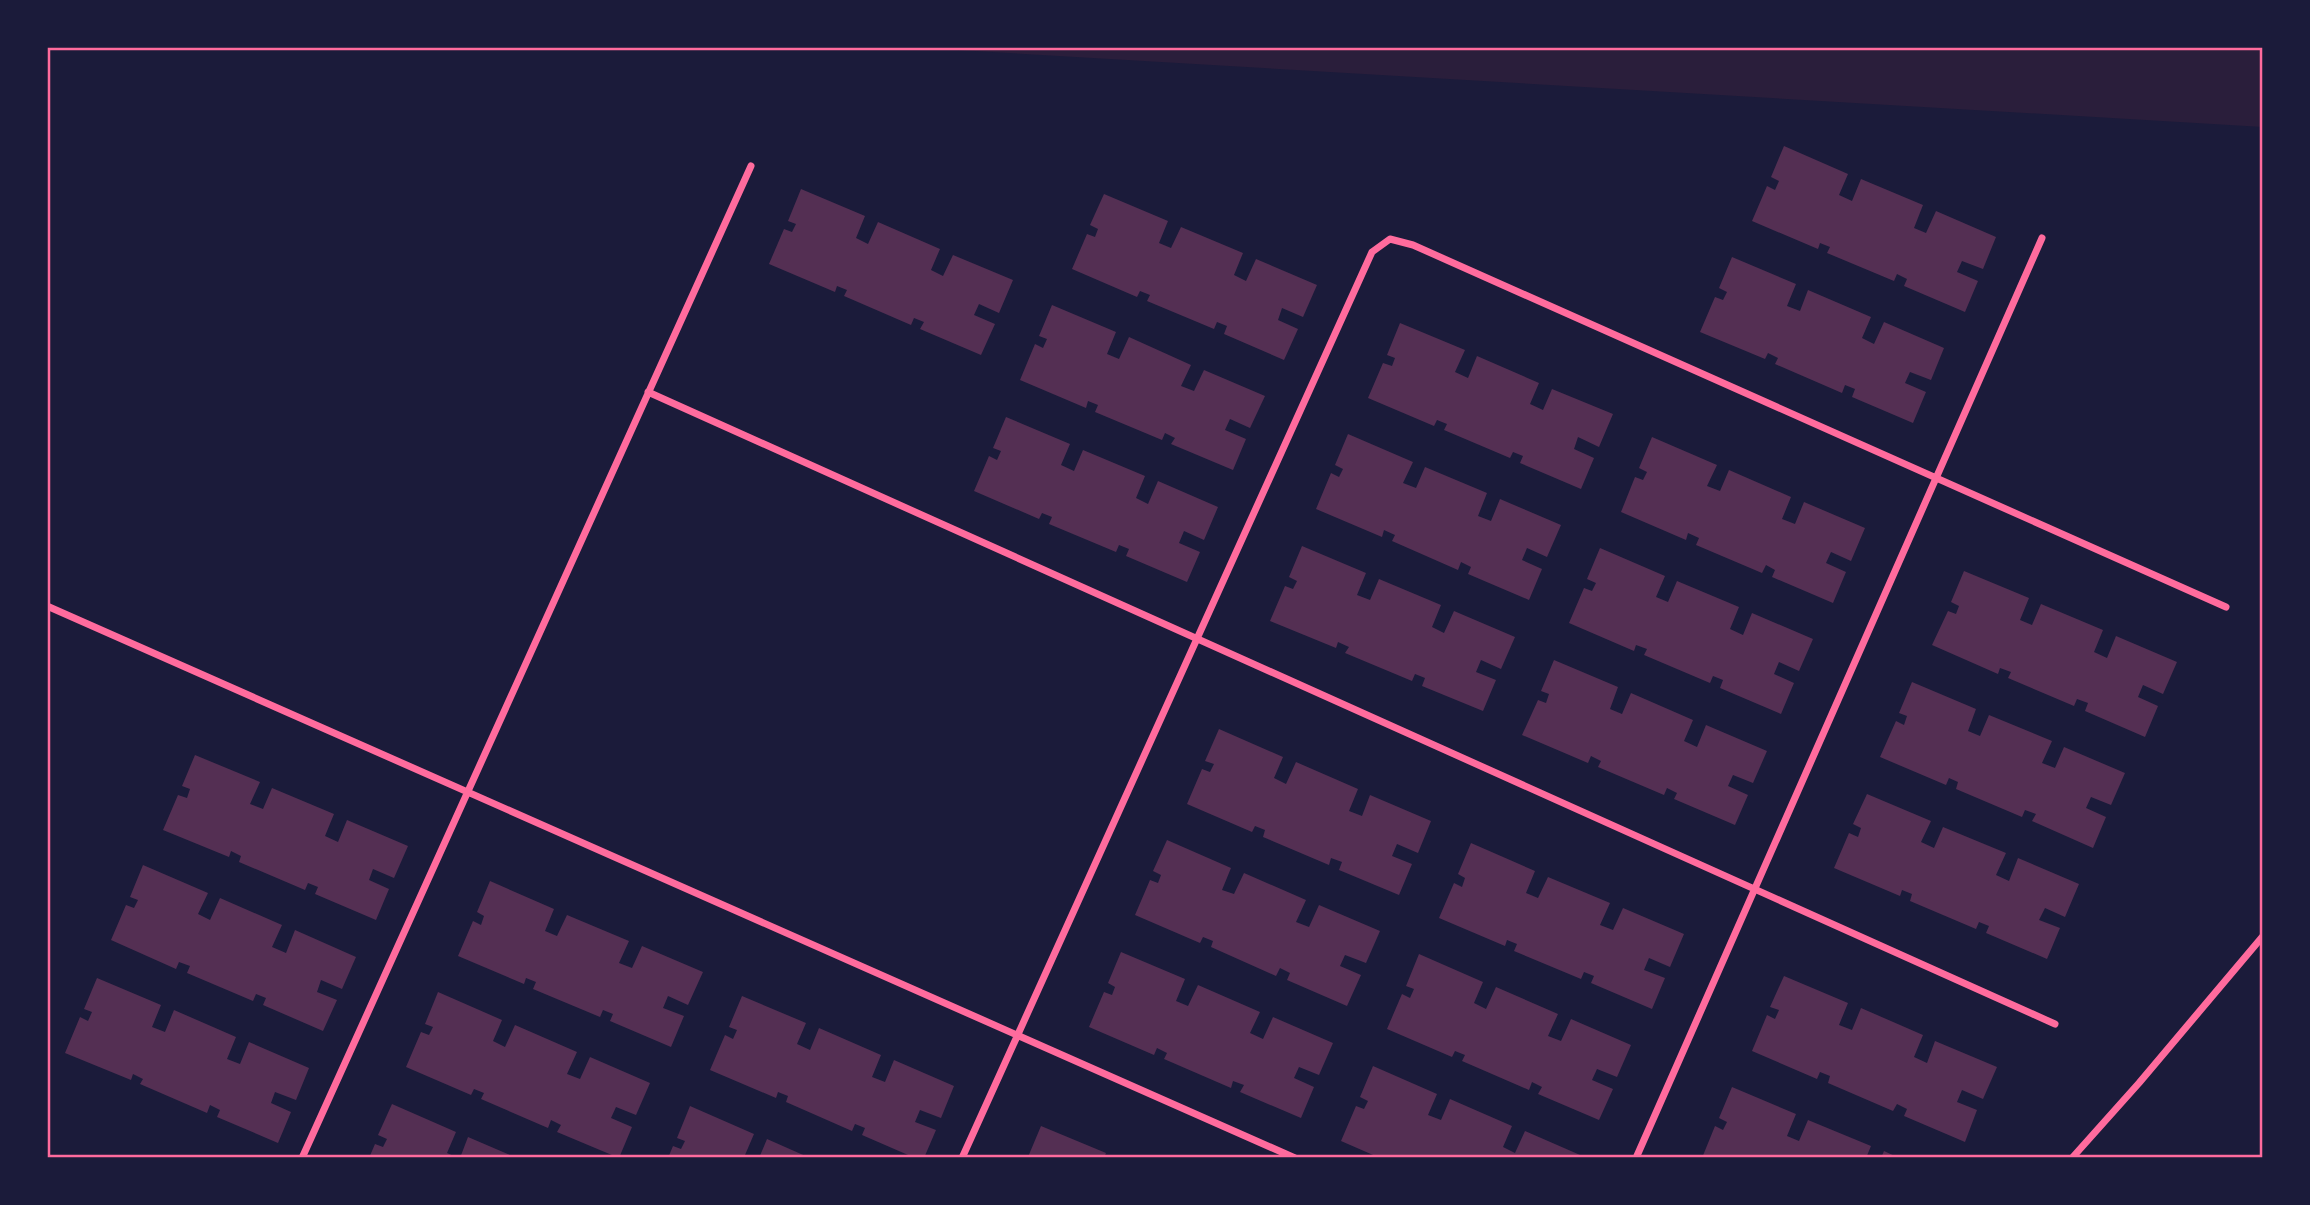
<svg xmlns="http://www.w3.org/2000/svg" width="2310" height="1205" font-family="Karla,sans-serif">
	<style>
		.green { fill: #2a1e3b }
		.building { fill: #542f53 }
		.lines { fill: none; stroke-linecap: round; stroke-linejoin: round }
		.minor { stroke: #ff6b9d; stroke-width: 7 }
		.neatline { fill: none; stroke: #ff6b9d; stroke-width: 2.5 }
	</style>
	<rect width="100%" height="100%" fill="#1b1b3a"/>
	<path class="green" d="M907,47H2263V127Z"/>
	<path class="building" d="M1784,146L1848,174L1839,195L1852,201L1861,179L1923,205L1914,228L1926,233L1936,211L1996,237L1983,269L1962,261L1957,272L1978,281L1965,312L1904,286L1907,279L1897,274L1894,281L1827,253L1830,247L1820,243L1818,249L1752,221L1767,186L1775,190L1779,181L1771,177Z
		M801,189L865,216L856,238L868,244L878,222L940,249L931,270L943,276L953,255L1013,280L999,313L979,304L974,315L995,324L981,355L920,329L924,322L914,318L911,325L844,296L847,290L837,286L835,292L769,264L784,229L792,232L796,224L788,221Z
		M1104,194L1168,221L1159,243L1171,248L1181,227L1243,253L1234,275L1246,281L1256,259L1317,285L1303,317L1282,308L1278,320L1298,329L1284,360L1224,334L1227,326L1217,322L1214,329L1147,301L1150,295L1140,291L1137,297L1072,269L1087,234L1095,237L1098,229L1090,225Z
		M1732,257L1796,284L1787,306L1800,311L1808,290L1871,317L1862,338L1874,344L1884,322L1944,348L1931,380L1910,372L1905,383L1926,392L1913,423L1852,397L1855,389L1845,385L1842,393L1775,364L1778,358L1768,353L1765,359L1700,332L1715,297L1723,300L1727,292L1719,288Z
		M1052,305L1116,332L1107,354L1119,359L1129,337L1191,365L1181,386L1194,391L1204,370L1265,396L1250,428L1230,419L1225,430L1246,439L1233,470L1171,444L1175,438L1165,433L1162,440L1095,412L1098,405L1088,401L1086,408L1020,380L1035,344L1043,348L1047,339L1039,336Z
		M1400,323L1465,350L1455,372L1468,378L1477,356L1539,383L1530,404L1543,410L1552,389L1613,414L1599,447L1578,437L1574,449L1594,458L1581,489L1520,463L1523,456L1513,452L1510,458L1444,430L1447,424L1437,420L1434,426L1368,398L1383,363L1392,366L1395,358L1387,355Z
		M1006,417L1070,444L1061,465L1074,471L1083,450L1145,476L1136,498L1148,504L1158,481L1218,507L1204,540L1184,531L1179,543L1200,552L1187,582L1126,556L1129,549L1119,545L1116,552L1049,524L1052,517L1042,513L1039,519L974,491L989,456L997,460L1001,451L993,448Z
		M1348,434L1413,462L1403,483L1416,488L1425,467L1487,493L1478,516L1491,521L1500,499L1561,525L1547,557L1527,548L1522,560L1542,569L1529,600L1468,574L1471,567L1461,562L1458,570L1392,541L1395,535L1384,530L1382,537L1316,509L1331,473L1339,477L1343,469L1335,465Z
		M1652,437L1717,465L1707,486L1720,491L1729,470L1791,497L1782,519L1795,524L1804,502L1865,528L1851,561L1831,552L1826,563L1846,572L1833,603L1772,577L1775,570L1766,565L1762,573L1696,545L1699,538L1688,533L1686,540L1621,512L1635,477L1643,480L1647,472L1639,468Z
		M1302,546L1366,573L1357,595L1370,600L1379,579L1441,605L1432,627L1444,633L1454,611L1515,637L1501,669L1481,660L1476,672L1496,680L1483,711L1422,686L1425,678L1415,674L1412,681L1345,653L1349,647L1338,642L1336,648L1270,621L1285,586L1293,589L1297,581L1289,577Z
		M1600,548L1665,576L1656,597L1668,602L1677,581L1739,607L1730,629L1743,635L1752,613L1813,639L1799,671L1779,662L1774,674L1794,683L1781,714L1720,688L1723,680L1713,676L1710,683L1644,655L1647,649L1636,645L1634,651L1569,623L1584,588L1592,591L1596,583L1587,579Z
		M1964,571L2029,598L2020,620L2032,625L2041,604L2103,630L2094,652L2107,658L2116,636L2177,662L2163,694L2143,685L2138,697L2158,706L2145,737L2085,711L2088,703L2077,699L2074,706L2008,678L2011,672L2000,668L1998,674L1932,645L1948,611L1956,614L1959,606L1951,602Z
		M1554,660L1618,687L1610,709L1622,714L1631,693L1693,720L1684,741L1697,747L1706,725L1767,751L1753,783L1733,775L1728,786L1748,795L1735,825L1674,799L1677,793L1667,788L1664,795L1598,767L1601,761L1591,756L1588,763L1522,735L1538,700L1546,703L1549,694L1541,691Z
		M1912,682L1976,709L1968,731L1980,736L1989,715L2052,741L2042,763L2055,768L2064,747L2125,773L2111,805L2091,797L2086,808L2106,817L2093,848L2032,821L2036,814L2025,810L2022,817L1956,789L1958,782L1949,778L1946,785L1880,757L1896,721L1904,725L1907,716L1899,713Z
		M1219,729L1283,757L1274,778L1286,784L1296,762L1358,789L1349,811L1362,816L1370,795L1431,821L1418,853L1397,844L1392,856L1412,864L1399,895L1339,870L1342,862L1331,858L1329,865L1263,837L1265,830L1255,826L1252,832L1187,804L1202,769L1210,772L1214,764L1205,761Z
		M195,755L260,782L250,804L263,809L272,788L334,814L325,836L338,842L347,820L408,846L394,878L373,869L369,880L389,889L376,920L315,894L318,887L308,883L305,890L239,862L241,856L231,851L229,857L163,830L178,795L187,798L190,789L182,786Z
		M1867,794L1931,821L1921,842L1934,848L1943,827L2006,853L1996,875L2009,881L2018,858L2079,884L2065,917L2045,908L2039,920L2060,928L2047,959L1986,933L1989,926L1979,922L1976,929L1910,901L1912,894L1902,890L1900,896L1834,868L1849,833L1858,837L1861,828L1853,824Z
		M1167,840L1231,868L1222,890L1234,894L1244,873L1306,900L1296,922L1309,927L1319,905L1380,931L1366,963L1345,955L1340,966L1361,975L1347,1006L1287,980L1290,973L1280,968L1276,976L1211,947L1213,941L1203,937L1200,943L1135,915L1150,880L1158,883L1161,875L1153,871Z
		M1471,843L1535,871L1526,893L1538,898L1548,877L1610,903L1600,925L1613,930L1623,908L1684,934L1670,967L1649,958L1644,970L1665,978L1652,1009L1591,983L1594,976L1584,972L1581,979L1514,951L1517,944L1507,940L1505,946L1439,918L1454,883L1462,887L1465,878L1458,874Z
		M143,865L208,893L198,914L210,920L220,898L282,925L272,947L286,953L295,930L356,957L342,989L321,980L317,992L337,1000L323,1031L263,1005L266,998L256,994L253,1001L187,973L190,966L179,962L176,969L111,940L126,905L134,908L138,900L130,897Z
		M490,881L554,909L545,931L557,936L567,915L629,941L619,963L632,968L642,946L703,972L688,1005L668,996L663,1008L684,1016L671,1047L610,1021L613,1014L603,1010L600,1017L533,989L536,982L526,978L524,984L458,956L473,921L481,925L484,916L477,912Z
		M1121,952L1185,979L1176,1001L1188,1006L1198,985L1260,1012L1250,1033L1263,1039L1273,1017L1333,1043L1319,1075L1299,1067L1294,1078L1314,1087L1301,1118L1240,1092L1244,1085L1233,1081L1231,1088L1164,1059L1167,1053L1157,1048L1154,1055L1089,1027L1104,992L1112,995L1115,987L1108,983Z
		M1419,954L1483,982L1474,1003L1486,1009L1496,987L1558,1014L1548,1036L1561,1041L1571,1019L1631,1045L1617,1077L1597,1069L1592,1080L1613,1089L1599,1120L1538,1094L1542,1087L1532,1082L1529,1090L1462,1061L1465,1055L1455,1051L1452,1057L1387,1029L1402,994L1410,998L1414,989L1406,986Z
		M1784,976L1848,1003L1839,1025L1852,1030L1861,1008L1923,1035L1914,1057L1927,1063L1935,1041L1997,1067L1983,1099L1962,1090L1957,1102L1977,1110L1965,1142L1904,1116L1907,1109L1897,1104L1893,1111L1828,1083L1830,1076L1820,1072L1817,1079L1752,1051L1767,1015L1775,1019L1779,1010L1770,1007Z
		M97,978L161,1005L152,1027L165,1032L174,1010L236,1037L227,1059L240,1064L249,1042L309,1068L296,1100L275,1092L271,1103L291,1112L278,1143L217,1117L220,1110L210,1105L207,1113L140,1084L143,1079L133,1074L131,1080L65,1053L80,1017L88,1021L92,1012L84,1009Z
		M438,992L502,1020L493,1041L505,1047L515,1025L577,1052L567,1074L580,1079L590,1057L650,1083L636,1115L616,1107L611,1118L632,1127L619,1158L557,1132L561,1125L551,1120L548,1128L481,1099L484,1093L474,1089L471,1095L406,1067L421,1032L429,1035L433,1027L425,1024Z
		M742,996L806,1023L797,1044L810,1050L819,1028L881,1055L872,1077L885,1082L894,1060L954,1086L941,1118L920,1110L915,1122L936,1130L924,1158H915L862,1135L865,1128L855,1124L852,1131L786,1102L788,1096L778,1092L776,1098L710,1070L725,1035L733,1039L737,1030L729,1027Z
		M1373,1066L1437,1094L1428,1115L1441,1120L1450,1099L1512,1126L1503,1147L1515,1153L1525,1131L1587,1158H1380L1341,1141L1356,1106L1364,1109L1368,1101L1360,1097Z
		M1732,1087L1796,1114L1787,1136L1799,1141L1808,1120L1871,1146L1866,1158H1702L1715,1126L1723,1130L1727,1122L1719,1118Z
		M392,1104L456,1132L447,1153L458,1158H369L375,1144L383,1147L387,1139L378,1135Z
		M690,1106L754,1134L745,1155L751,1158H668L673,1146L681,1149L685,1141L677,1138Z
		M1041,1126L1106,1153L1104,1158L1028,1157Z
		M468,1137L517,1158H460Z
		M767,1139L810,1158H759Z
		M1884,1151L1899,1158H1881Z"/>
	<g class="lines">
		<path class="minor" d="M648,392L2055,1024
			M47,606L1295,1158
			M302,1158L751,166
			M962,1158L1372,252L1390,239L1413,245L2226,607
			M1636,1158L2042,238
			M2072,1158L2139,1083L2263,936"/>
	</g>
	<rect width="2310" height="1205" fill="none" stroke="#1b1b3a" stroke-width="98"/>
	<rect x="49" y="49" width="2212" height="1107" class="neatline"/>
</svg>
